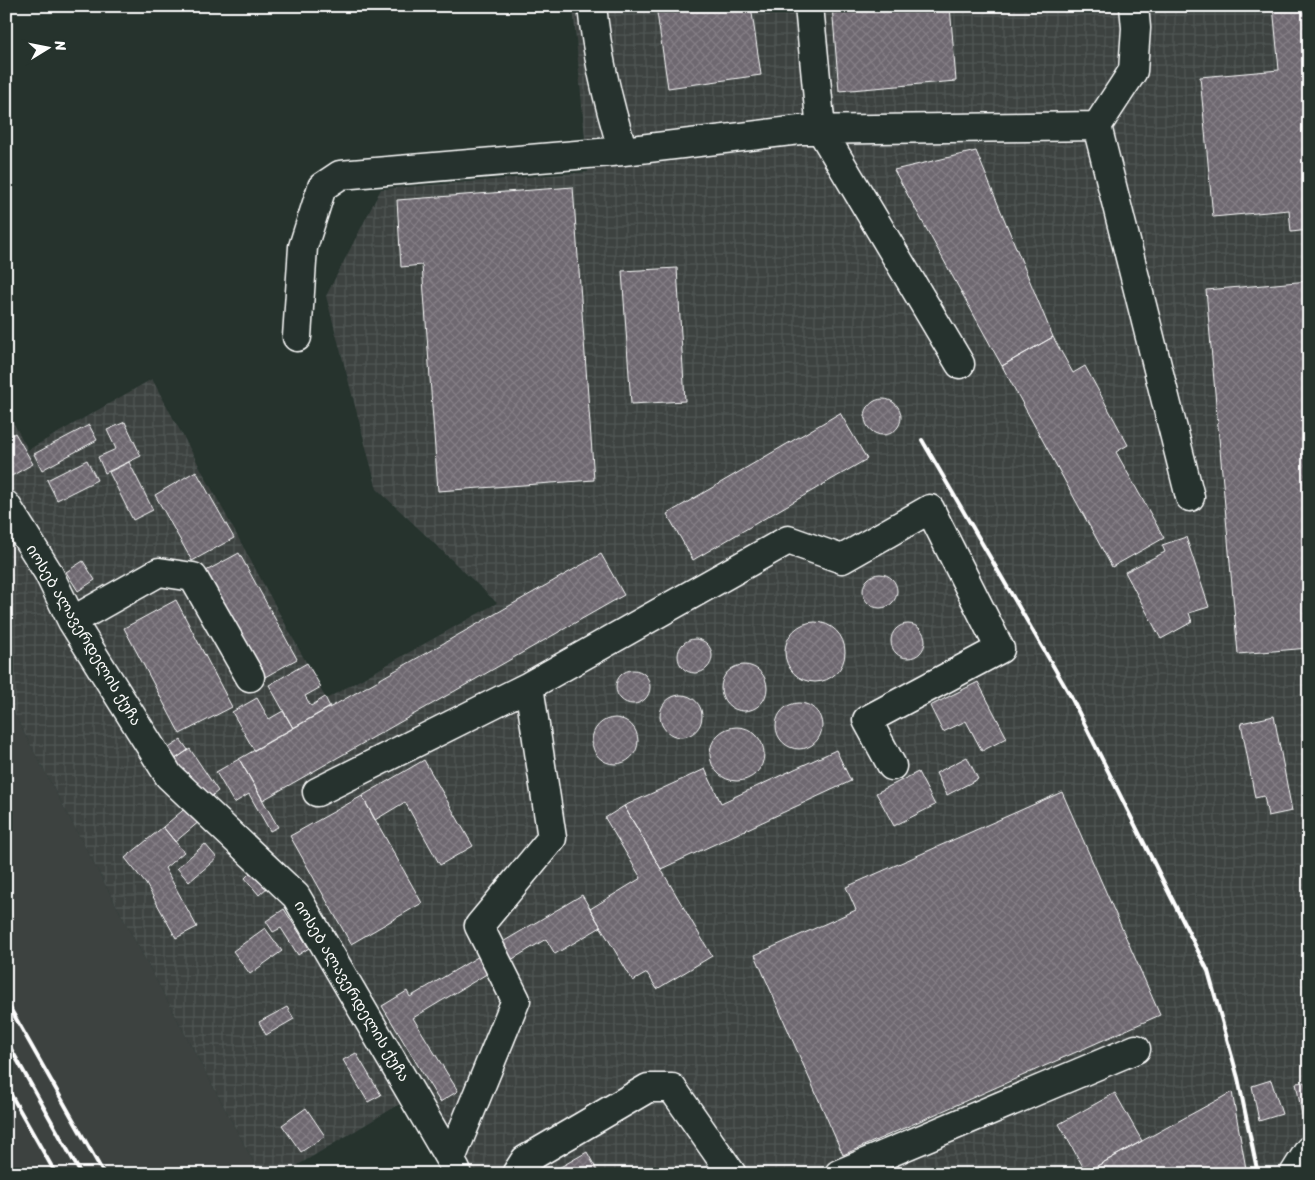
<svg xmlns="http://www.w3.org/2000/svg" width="1315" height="1180" font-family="Sriracha,'Noto Sans Georgian',sans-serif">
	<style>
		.built { fill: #3c4341 }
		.industrial { fill: url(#industrial-grid) }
		.building { fill: url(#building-cross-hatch); stroke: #fff }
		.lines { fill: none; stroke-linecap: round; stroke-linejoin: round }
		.minor-casing { stroke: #fff; stroke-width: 31 }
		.minor { stroke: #26332d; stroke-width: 28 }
		.rail { stroke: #fff; stroke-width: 4 }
		.labels { text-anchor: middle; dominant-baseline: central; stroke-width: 4; stroke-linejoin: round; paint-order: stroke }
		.street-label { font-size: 15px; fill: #fff; stroke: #26332d }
	</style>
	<defs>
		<pattern id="industrial-grid" width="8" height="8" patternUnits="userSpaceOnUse" patternTransform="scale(1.25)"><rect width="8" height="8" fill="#3c4341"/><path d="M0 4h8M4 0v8" fill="none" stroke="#505654"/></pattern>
		<pattern id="building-cross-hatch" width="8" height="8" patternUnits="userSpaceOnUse" patternTransform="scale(1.25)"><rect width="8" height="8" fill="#6e6770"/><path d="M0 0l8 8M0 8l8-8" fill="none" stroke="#847e85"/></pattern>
	</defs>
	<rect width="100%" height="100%" fill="#26332d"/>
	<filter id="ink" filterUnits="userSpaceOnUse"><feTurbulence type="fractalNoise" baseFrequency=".02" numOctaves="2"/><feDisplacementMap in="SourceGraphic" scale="10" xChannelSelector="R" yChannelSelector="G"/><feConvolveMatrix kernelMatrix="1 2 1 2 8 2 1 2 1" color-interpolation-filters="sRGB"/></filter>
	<g filter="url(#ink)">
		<path class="built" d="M6,699L260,1174H6Z"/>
		<path class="industrial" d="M573,6H1309V1174H464L425,1089L283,1174H260L6,699V409L28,450L152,379L326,699L497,603L377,489L326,296L381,189L588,172Z"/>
		<path class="building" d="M656,6H751L761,75L668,88Z
			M832,6H950L956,81L839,91Z
			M1201,6H1236L1202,9Z
			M1273,6H1309V230L1291,232L1289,210L1213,217L1200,77L1279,70Z
			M976,151L1053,337L1002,366L894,170Z
			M573,187L594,480L438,491L422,265L401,267L397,200Z
			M677,268L685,401L631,404L622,271Z
			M1309,281V648L1238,654L1206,290Z
			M1053,337L1073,373L1085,366L1128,445L1116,452L1164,538L1112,567L1002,366Z
			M865 417a18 18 0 1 1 36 0a18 18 0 1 1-36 0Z
			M840,413L867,459L693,560L667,514Z
			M125,422L141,456L105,473L98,457L116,449L107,430Z
			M89,425L97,440L42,470L34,454Z
			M15,433L33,464L6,479V438Z
			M87,460L97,480L57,500L47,480Z
			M129,462L153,510L133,520L109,472Z
			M196,471L234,538L192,561L155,495Z
			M1186,537L1209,607L1189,613L1192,622L1161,639L1125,572L1165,552L1162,545Z
			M239,553L297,659L265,677L206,571Z
			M601,554L624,595L263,800L239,759Z
			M83,561L95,580L78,591L66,572Z
			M863 591a17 17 0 1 1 34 0a17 17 0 1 1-34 0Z
			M176,600L232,707L180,734L124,628Z
			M785 652a30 30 0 1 1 60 0a30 30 0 1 1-60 0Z
			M891 641a17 17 0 1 1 34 0a17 17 0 1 1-34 0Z
			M678 656a17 17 0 1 1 34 0a17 17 0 1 1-34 0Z
			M307,663L321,687L305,696L311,706L325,697L330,707L293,728L269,685Z
			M721 688a23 23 0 1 1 46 0a23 23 0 1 1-46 0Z
			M616 687a17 17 0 1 1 34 0a17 17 0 1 1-34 0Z
			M978,682L1007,738L982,751L966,721L943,732L930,706Z
			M660 716a21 21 0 1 1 42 0a21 21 0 1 1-42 0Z
			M257,698L269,719L283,711L293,728L254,750L232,712Z
			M776 726a23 23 0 1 1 46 0a23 23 0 1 1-46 0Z
			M1274,716L1292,811L1268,816L1264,796L1255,798L1241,723Z
			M592 741a23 23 0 1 1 46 0a23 23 0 1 1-46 0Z
			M710 754a27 27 0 1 1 54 0a27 27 0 1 1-54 0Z
			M181,740L188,750L171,762L164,751Z
			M190,749L218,791L208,799L174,760Z
			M836,750L851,781L661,869L624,806L705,769L721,803Z
			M967,757L978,779L947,795L936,773Z
			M239,759L278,827L270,831L249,794L234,803L216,772Z
			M424,760L473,846L440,865L405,802L375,820L362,796Z
			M918,772L935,805L894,826L876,793Z
			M1062,792L1160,1015L843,1155L755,955L856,910L846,887Z
			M362,796L422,903L351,944L290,836Z
			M188,806L200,821L175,842L163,827Z
			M624,806L712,956L657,989L647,973L633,981L590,909L641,878L605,818Z
			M163,827L184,852L165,868L197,927L176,938L146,884L125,858Z
			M205,844L217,858L189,882L177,868Z
			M254,869L269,886L259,895L245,878Z
			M582,895L601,927L555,954L546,939L511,960L501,943Z
			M284,909L309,948L298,955L281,928L273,932L266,921Z
			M265,928L282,951L250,974L233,951Z
			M481,955L490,972L413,1018L458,1091L440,1102L382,1006L407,991L410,997Z
			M287,1007L294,1019L266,1035L259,1022Z
			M356,1053L381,1095L368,1102L343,1060Z
			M1271,1080L1282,1114L1259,1121L1252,1086Z
			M1305,1082L1309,1114L1302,1115L1296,1083Z
			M1232,1092L1247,1174H1083L1142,1141Z
			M1115,1093L1142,1141L1086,1172L1059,1124Z
			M306,1108L325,1136L301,1152L282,1125Z
			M587,1152L599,1174H548Z
			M897,1163L903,1174H876Z"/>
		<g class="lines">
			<g class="minor-casing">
				<path id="minor" d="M592,6C597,56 608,103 623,151
					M809,6L821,130L960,364
					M1097,126L1133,71L1136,28L1134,6
					M297,337L303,247L322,187L340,175L623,151L800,130L1097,126L1190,497
					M6,505L48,572L72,621L169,776L296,896L456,1170
					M72,621L159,572L193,577L250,677
					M317,792L529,686
					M451,1159L516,1000L479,926L552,838L529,686L788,540L842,559L930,509L1000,649L867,720L892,766
					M516,1174L525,1160L648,1088H672L732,1174
					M839,1174L1136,1049
					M1294,1174L1309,1150"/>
			</g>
			<use href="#minor" class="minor"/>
			<path class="rail" d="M922,440L1070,695L1208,971L1238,1078L1258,1174
				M6,1001L104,1174
				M6,1040L81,1174
				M6,1086L56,1174"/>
		</g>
	</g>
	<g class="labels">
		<g class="street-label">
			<text transform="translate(84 635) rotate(59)">იოსებ ალავერდელის ქუჩა</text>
			<text transform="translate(352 991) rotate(59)">იოსებ ალავერდელის ქუჩა</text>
		</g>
	</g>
	<rect width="1315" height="1180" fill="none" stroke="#26332d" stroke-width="25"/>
	<rect x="12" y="12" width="1290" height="1155" fill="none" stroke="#fff" stroke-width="2" filter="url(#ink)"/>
	<g transform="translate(48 48) rotate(80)" stroke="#26332d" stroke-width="4" paint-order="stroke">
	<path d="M0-4L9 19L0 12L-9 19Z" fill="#ffffff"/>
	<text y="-8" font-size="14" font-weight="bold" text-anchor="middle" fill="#ffffff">N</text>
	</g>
</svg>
